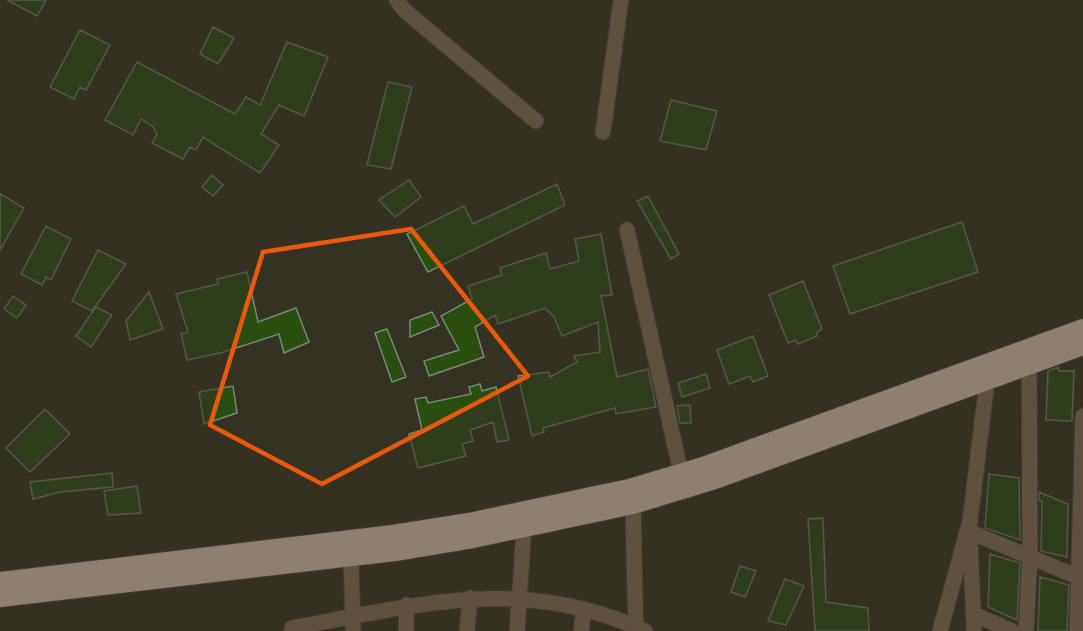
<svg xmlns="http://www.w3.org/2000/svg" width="1083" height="631" font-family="'Roboto Condensed',sans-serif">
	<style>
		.building { fill: #284f10; stroke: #7b8677; stroke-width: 1.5 }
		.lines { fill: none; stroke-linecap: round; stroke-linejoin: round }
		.minor-casing { stroke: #4f4d3f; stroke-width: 17 }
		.highway-casing { stroke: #4f4d3f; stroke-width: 20 }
		.minor { stroke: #907860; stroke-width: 15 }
		.highway { stroke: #f8e1c9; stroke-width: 18 }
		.marked { fill: none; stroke: #e8590c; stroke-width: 4.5; stroke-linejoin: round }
	</style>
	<rect width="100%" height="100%" fill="#343223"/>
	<path class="building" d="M7,0H46L37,16Z
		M213,27L234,38L218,64L200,54Z
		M80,30L110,45L86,90L80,87L74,99L50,87Z
		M287,42L328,57L304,116L279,105L261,134L279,145L260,173L203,137L196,150L190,147L183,159L152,143L157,134L153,127L141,119L133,135L105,120L137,62L235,114L246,97L260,105Z
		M388,82L412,87L391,169L367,165Z
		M671,100L717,111L706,150L660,141Z
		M212,175L223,185L213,196L202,187Z
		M409,180L421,197L395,217L379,200Z
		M557,184L565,205L428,272L407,234L464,206L473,224Z
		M0,194L24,208L0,250Z
		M648,196L679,254L671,259L637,201Z
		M962,222L978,272L850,314L833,266Z
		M46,226L71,239L51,280L46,277L42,285L21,274Z
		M601,234L612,295L601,296L617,377L648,369L656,407L616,414L615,408L543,428L544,432L532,436L518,376L549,372L550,377L577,362L574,356L600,352L598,322L562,336L554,317L545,308L498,324L495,315L475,327L484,357L429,376L424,361L459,350L441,316L472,299L468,286L502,275L500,268L546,253L550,269L579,261L575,239Z
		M98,250L126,264L92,311L72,301Z
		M247,272L258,322L296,308L309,342L284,353L279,334L224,352L187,360L181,334L188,332L176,294L218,284L217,279Z
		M803,281L822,329L817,332V336L798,344L796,340L788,343L769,295Z
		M149,292L163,329L130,340L126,321Z
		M13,296L26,305L17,318L4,309Z
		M96,307L112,315L91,347L76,336Z
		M432,312L439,325L410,337V320Z
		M387,329L406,377L392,382L375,333Z
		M753,336L768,376L753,382L750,376L729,384L717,350Z
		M1058,367L1059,371H1074L1072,421L1046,420L1048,371Z
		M706,374L710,388L682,397L678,383Z
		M480,384L482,391L496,387L509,440L497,442L493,422L470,430L473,441L462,444L466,456L418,468L409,434L422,430L415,399L426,397L428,403L471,394L469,387Z
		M233,386L237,413L204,424L199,392Z
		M690,405L691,423H680L677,406Z
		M45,409L70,434L30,472L6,448Z
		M112,473L113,487L60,492L33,499L30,482Z
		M989,474L1019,478L1020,540L985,528Z
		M137,486L141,513L108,515L104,491Z
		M1039,492L1068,504L1067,557L1041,551L1042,501H1039Z
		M823,518L826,602L868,608L869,631H815L808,519Z
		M990,554L1020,563L1017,620L988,607Z
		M740,566L756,571L745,597L731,592Z
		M1040,577L1069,585L1067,631H1038Z
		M785,579L804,586L786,625L768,621Z"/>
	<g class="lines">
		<g class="minor-casing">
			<path id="minor" d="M397,0L404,10L536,121
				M603,132L621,0
				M627,230L681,473
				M633,505L636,631
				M970,532L1083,579
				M970,536L974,631
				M351,557L353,631
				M973,614L1012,631
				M292,631V628C418,605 521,574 645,631
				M406,631L407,605
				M467,631L470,598
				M517,631L524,528
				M581,631L584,609
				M940,631L970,521L987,381
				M1026,631L1030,555L1029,366
				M1077,631L1083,416"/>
		</g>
		<g class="highway-casing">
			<path id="highway" d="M0,581L393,534L469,522L629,488L706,465L1083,328
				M0,598L395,552L473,539L633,505L712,481L1083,346"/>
		</g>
		<use href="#minor" class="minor"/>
		<use href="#highway" class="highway"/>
	</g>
	<path d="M0 0H1083V631H0ZM411,229L528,376L322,484L210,425L263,252Z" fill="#343223" fill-opacity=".55" fill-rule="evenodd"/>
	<path class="marked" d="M411,229L528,376L322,484L210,425L263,252Z"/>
</svg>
